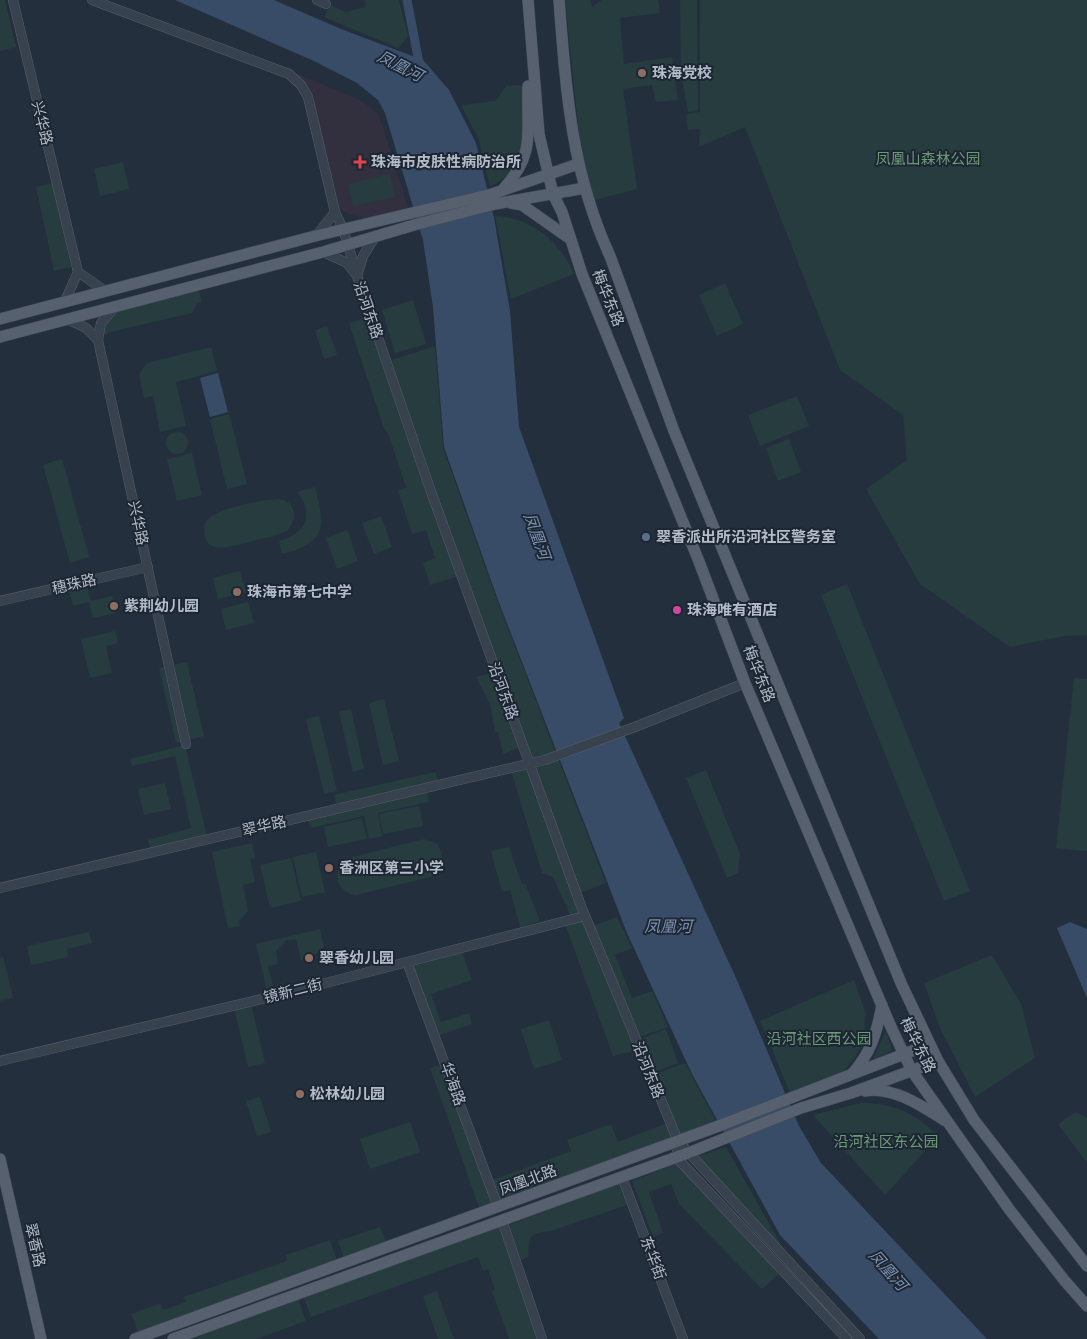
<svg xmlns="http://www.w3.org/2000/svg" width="1087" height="1339" font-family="'Roboto Condensed','Noto Sans SC',sans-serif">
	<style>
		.medical { fill: #32303f }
		.green { fill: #263c3f }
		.water { fill: #394c67 }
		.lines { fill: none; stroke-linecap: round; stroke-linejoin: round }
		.canal { stroke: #394c67; stroke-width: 9 }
		.minor-casing { stroke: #565f6c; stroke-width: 10 }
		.major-casing { stroke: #414a57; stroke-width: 12 }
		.minor { stroke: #38414e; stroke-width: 9 }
		.major { stroke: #56606e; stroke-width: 11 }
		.education-dot { fill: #8d6e63; stroke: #1d2633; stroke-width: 2 }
		.health-dot { fill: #e0444e; stroke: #1d2633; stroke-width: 2 }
		.service-dot { fill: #5c6f8a; stroke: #1d2633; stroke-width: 2 }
		.hotel-dot { fill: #d1479c; stroke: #1d2633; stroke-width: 2 }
		.labels { text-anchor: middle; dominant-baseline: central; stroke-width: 4; stroke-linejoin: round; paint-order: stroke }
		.poi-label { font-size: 15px; font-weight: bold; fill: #b4bcc9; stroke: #1d2633; text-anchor: start }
		.street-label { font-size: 15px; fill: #b4bcc9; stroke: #1d2633 }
		.park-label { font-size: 15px; fill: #6b9a76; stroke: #1d2633 }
		.water-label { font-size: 16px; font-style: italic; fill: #7c92b1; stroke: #1d2633 }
	</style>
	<rect width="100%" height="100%" fill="#242f3e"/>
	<path class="medical" d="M288,70L360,100L379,115L409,211L367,220L337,209L310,96Z"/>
	<path class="green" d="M0,0H5L16,47L0,51Z
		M365,0H399L408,37L398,48L324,17L330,5L346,12L366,7Z
		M565,0H591L592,7L602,0H658L660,13L620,18L624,64L672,57L678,100L656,102L652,85L623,89L637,189L595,200L582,162Z
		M680,0H697L698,111L688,112L681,73Z
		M700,0H1087V635L1064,636L1010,647L920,584L866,489L907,460L903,415L840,370L745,127L699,147L700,129L688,130L686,114L700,112Z
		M523,85C524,113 530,154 506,176C502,180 495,183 490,187L479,140L461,105L496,101L506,86Z
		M123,162L129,189L100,196L94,169Z
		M390,174L395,197L353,206L348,184Z
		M53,183L71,267L54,271L36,187Z
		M495,216C530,217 561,242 574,274L511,299Z
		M725,283L743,324L717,336L699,295Z
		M198,287L202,302L197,303L192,313L110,332L101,337L104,324L118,308Z
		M413,300L426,344L395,353L382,310Z
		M369,317L459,576L430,585L423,563L435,558L426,530L412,534L398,490L406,487L389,436L384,428L349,323Z
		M327,326L337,355L324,359L315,330Z
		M435,346L443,448L497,600L606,883L577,894L389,361Z
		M211,347L217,371L176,382L186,426L160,432L153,396L144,398L139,374L147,363Z
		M797,396L809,426L760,446L748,415Z
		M229,414L247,484L227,489L210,419Z
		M166 443a11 11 0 1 1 22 0a11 11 0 1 1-22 0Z
		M789,439L801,472L778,481L766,448Z
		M192,453L202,495L177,501L167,459Z
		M62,459L89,557L70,563L43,465Z
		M315,487C326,527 326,543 282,554L279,541C305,534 316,515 297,492Z
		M279,499C296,501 298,519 288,530C277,536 265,538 253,541C233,546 199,559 205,523C213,508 262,500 279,499Z
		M381,516L392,547L374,554L362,523Z
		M347,530L358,561L337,569L326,538Z
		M240,571L246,592L218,599L213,578Z
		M86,583L91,601L112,596L116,613L93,618L89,602L73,606L68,587Z
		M847,584L970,891L944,901L821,595Z
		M248,602L254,623L226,630L221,609Z
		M115,631L118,643L106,646L112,673L90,678L81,639Z
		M187,662L204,736L176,743L159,668Z
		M493,673L521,747L503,754L498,732H495L490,704L476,677Z
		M1074,678L1087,679V850L1084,851L1056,848Z
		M384,699L399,761L383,765L369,703Z
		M351,709L364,769L353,772L339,712Z
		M319,716L337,791L324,794L306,719Z
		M185,745L207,836L150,849L148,840L191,828L175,756L132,766L130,759Z
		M527,767L581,915L571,917L553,877L542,873L511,771Z
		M706,770L740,854L738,873L727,878L686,778Z
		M435,772L439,783L337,806L334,795Z
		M165,783L171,809L144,815L138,789Z
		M427,792L429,802L378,813L382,836L369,839L364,816L310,828L308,818Z
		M419,806L423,826L383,834L379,814Z
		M362,818L367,839L328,847L324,827Z
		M424,839L437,844L442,853L441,869L435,876L356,895C337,893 331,873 345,859Z
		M252,843L255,858L250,859L255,882L243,885L248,911L239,921L240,926L228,928L212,852Z
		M509,847L522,884L525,883L540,921L520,927L510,890L502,892L491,851Z
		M316,852L325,892L302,897L293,857Z
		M291,858L301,901L270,908L260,865Z
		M617,917L632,948L615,955L632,998L652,991L668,1027L637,1038L592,926Z
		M582,919L638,1050L613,1056L565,924Z
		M320,929L324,947L312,957L301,960L296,939L286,941L276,951L278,964L268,966L275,994L268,996L256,944Z
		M89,932L92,943L67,949L68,957L31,965L27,946Z
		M462,952L472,980L431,994L441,1022L469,1013L472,1024L437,1036L411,965Z
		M992,955L1021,1004L1035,1058L975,1097L940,1028L924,983Z
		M3,957L13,998L0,1001V958Z
		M854,980L866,1014L862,1045L853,1060L842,1073L790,1093L760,1021Z
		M251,1004L265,1063L248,1067L234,1008Z
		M549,1020L562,1060L534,1069L521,1029Z
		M666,1029L678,1063L655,1072L643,1038Z
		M886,1030L892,1050L872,1062Z
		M685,1063L718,1125L679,1139L653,1075Z
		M443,1064L495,1206L480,1210L430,1068Z
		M260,1097L271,1132L257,1136L246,1101Z
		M861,1103C893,1103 917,1113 938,1137L885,1195L813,1115Z
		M1076,1112L1087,1118V1163L1058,1124Z
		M410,1122L420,1152L370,1169L360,1139Z
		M667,1123L674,1141L500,1204L492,1180L571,1151L567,1140L611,1124L618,1142Z
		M726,1147L780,1243L773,1249L692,1158Z
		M682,1162L779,1274L762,1289L679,1204L671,1184L649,1192L663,1233L653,1237L632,1181Z
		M619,1184L627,1205L551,1231L537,1233L531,1237L529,1242L528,1257L521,1260L509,1225Z
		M501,1225L539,1339H509L492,1291L495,1290L488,1269L483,1271L478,1257L311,1317L303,1296Z
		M380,1227L388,1246L345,1262L338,1241Z
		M330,1240L338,1263L140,1338L131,1314L161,1303L163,1310L186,1302L184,1297L287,1261L286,1255Z
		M437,1291L454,1339H438L423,1296Z
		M298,1298L306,1321L256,1339H192Z"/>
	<path class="water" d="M175,0H274L341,29L423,60L449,90L476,143L494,218L510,311L519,427L624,718L619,723L736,978L799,1126L821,1163L987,1339H879L780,1235L692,1074L627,933L498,600L444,447L433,307L423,240L385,113L378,100L357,83L314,61Z
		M218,373L228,412L210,417L200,378Z
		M1070,922L1087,929V998L1057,928Z"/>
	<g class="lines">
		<path class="canal" d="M407,0L420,68"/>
		<g class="minor-casing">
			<path id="minor" d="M13,0L78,272L65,301
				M92,0L289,74L301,85L308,97L335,212L316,236
				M317,0L326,4
				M335,212L343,229L356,271
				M323,252L347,263L357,276L429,486L581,906L678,1141L860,1339
				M78,272L105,291
				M357,276L363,256L375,237
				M67,319L86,328L98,340L186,744
				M98,340L101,323L116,306
				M0,601L148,567
				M0,888L545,760L635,727L745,683
				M407,962L498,1207
				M0,1061L291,992L585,916
				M677,1152L676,1157L847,1339
				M622,1177L683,1339
				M502,1220L542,1339"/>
		</g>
		<g class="major-casing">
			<path id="major" d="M528,0L539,134L553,194L562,212L582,274L698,559L745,683L891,1027L912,1071L1009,1209L1064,1280L1087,1306
				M559,0C566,91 571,171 610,256L674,431L901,983L938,1061L974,1120L1087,1266
				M504,188C537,153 526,129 528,86
				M511,203L522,205L569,238
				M0,319L315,236L492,194L578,164
				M0,337L323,252L414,225L495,204L585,188
				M852,1074C871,1053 877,1032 882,1005
				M865,1091C893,1086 922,1106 944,1120
				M0,1159L41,1339
				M135,1339L716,1127L930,1044
				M173,1339L688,1153L801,1108L851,1093L938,1061"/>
		</g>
		<use href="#minor" class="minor"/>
		<use href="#major" class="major"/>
	</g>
	<g class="education-dot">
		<circle cx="642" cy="73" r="5"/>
		<circle cx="237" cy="592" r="5"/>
		<circle cx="114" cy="606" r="5"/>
		<circle cx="329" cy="868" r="5"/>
		<circle cx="309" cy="958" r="5"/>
		<circle cx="300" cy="1094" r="5"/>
	</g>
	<path class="health-dot" d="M357.5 154.5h5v5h5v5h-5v5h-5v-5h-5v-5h5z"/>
	<circle class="service-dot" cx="646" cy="537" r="5"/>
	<circle class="hotel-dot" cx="677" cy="610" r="5"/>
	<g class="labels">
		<g class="poi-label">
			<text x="652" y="73">珠海党校</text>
			<text x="371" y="162">珠海市皮肤性病防治所</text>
			<text x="656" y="537">翠香派出所沿河社区警务室</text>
			<text x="247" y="592">珠海市第七中学</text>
			<text x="124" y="606">紫荆幼儿园</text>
			<text x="687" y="610">珠海唯有酒店</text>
			<text x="339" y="868">香洲区第三小学</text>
			<text x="319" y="958">翠香幼儿园</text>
			<text x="310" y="1094">松林幼儿园</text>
		</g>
		<g class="street-label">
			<text transform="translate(42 123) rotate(76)">兴华路</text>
			<text transform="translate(608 298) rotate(68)">梅华东路</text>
			<text transform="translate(368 310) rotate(71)">沿河东路</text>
			<text transform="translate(138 523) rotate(78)">兴华路</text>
			<text transform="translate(74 584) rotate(-13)">穗珠路</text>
			<text transform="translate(759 674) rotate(68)">梅华东路</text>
			<text transform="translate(503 691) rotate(70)">沿河东路</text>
			<text transform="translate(264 826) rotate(-13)">翠华路</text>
			<text transform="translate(293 991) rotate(-14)">镜新二街</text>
			<text transform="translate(918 1045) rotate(63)">梅华东路</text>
			<text transform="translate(648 1070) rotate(68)">沿河东路</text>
			<text transform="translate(453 1084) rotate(70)">华海路</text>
			<text transform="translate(528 1180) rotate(-20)">凤凰北路</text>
			<text transform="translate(35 1245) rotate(77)">翠香路</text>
			<text transform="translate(653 1258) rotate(69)">东华街</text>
		</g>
		<g class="park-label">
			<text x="928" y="159">凤凰山森林公园</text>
			<text x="819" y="1039">沿河社区西公园</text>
			<text x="886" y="1142">沿河社区东公园</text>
		</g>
		<g class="water-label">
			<text transform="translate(400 66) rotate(27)">凤凰河</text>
			<text transform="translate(537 536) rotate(70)">凤凰河</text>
			<text x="668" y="926">凤凰河</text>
			<text transform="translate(888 1270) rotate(48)">凤凰河</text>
		</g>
	</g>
</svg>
